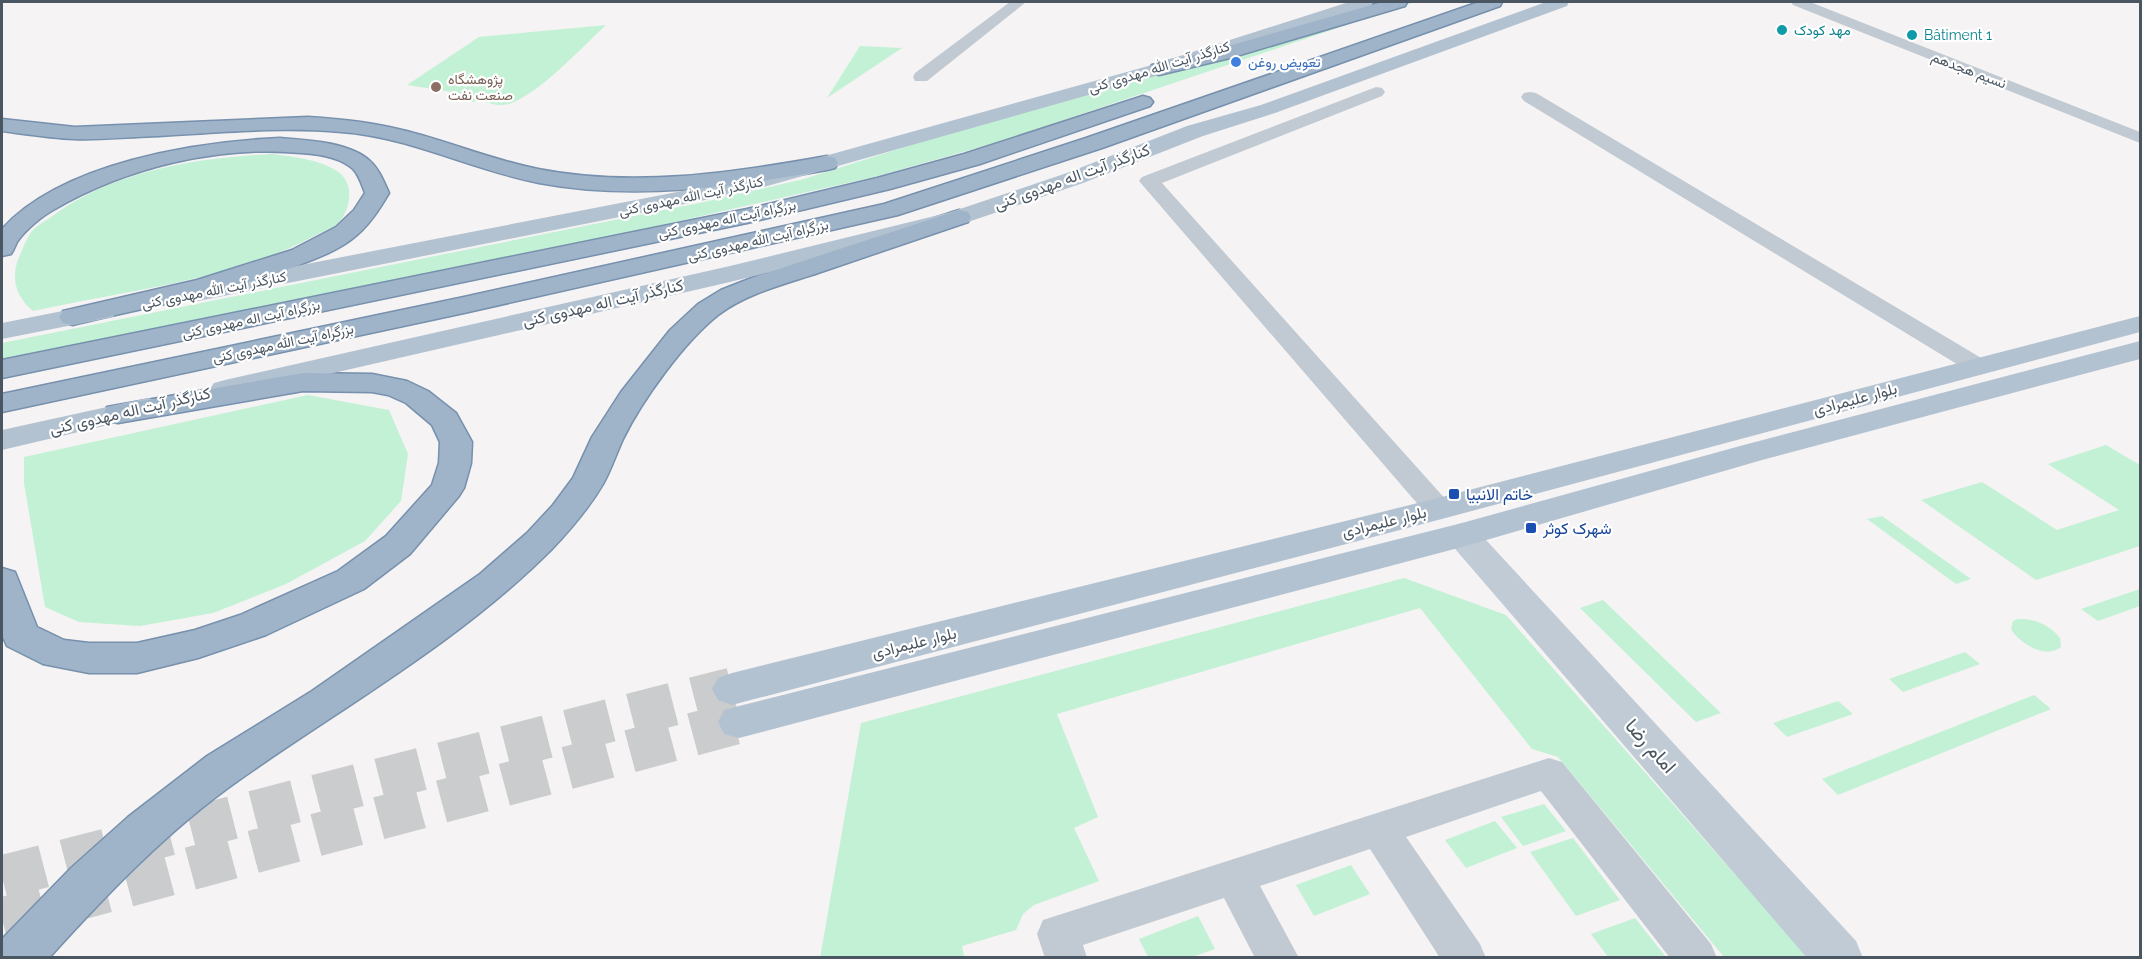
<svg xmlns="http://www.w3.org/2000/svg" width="2142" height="959" font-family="Raleway,Vazirmatn,sans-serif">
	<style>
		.green { fill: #c3f1d5 }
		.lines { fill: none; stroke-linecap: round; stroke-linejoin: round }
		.primary-tunnel { stroke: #caccce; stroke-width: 43; stroke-dasharray: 43 22; stroke-linecap: butt }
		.trunk-casing { stroke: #7690ad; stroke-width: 3 }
		.minor { fill: #c1cad2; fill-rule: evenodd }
		.secondary { fill: #c1cbd6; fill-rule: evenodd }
		.primary { fill: #b3c2d1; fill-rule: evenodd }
		.trunk { fill: #9fb4c9; fill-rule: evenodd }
		.culture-dot { fill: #0f9aa8; stroke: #fff; stroke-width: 2 }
		.shop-dot { fill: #3f7fe0; stroke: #fff; stroke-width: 2 }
		.education-dot { fill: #8d6e63; stroke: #fff; stroke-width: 2 }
		.transit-dot { fill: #1a4fb4; stroke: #fff; stroke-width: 2 }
		.labels { text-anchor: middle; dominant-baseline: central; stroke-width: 4.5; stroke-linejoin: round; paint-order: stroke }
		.far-culture-label { font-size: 14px; fill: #0d838f; stroke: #fff; text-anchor: start }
		.far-shop-label { font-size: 14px; fill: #366cbe; stroke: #fff; text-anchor: start }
		.far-street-label { font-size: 14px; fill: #4a5661; stroke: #fff }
		.far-education-label { font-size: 14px; fill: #785e54; stroke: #fff; text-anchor: start }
		.street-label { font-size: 16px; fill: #4a5661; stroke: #fff }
		.transit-label { font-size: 16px; fill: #164399; stroke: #fff; text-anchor: start }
		.near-street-label { font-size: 20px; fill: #4a5661; stroke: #fff }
	</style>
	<rect width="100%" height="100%" fill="#f5f3f3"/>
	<path class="green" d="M1406,2H1415L998,142L874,177L644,229L2,359V343L704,202L804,179L930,139Z
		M606,25C584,45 531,103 503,105C492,106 486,99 471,102L459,93L407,85L479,37Z
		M860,46L902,48L827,98Z
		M272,154C293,157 347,161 349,190C350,202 347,214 338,223C332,229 321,232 314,236C233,280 123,291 33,311C15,296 10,276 20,255C23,248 26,240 30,234C34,227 44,222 51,217C114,170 196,158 272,154Z
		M308,395L389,410L408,454L401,501L365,541L286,584L213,613L140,626L79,622L45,607L24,483V457Z
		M2106,445L2140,465V546L2036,580L1921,500L1982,482L2057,530L2119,510L2048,464Z
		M1882,516L1971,579L1956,584L1867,519Z
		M1404,578L1506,615L1808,957H1724L1558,757L1532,749L1420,608L1057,714L1098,817L1074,828L1099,881L1034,905L1023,914L1016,930L962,946L964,957L820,958L861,723Z
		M2140,589V606L2098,621L2081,609Z
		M1603,600L1721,713L1696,722L1580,608Z
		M2018,619C2034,618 2050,625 2060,638L2061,647C2046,660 2019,643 2011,629L2013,621Z
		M1965,652L1980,664L1903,692L1889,679Z
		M2034,695L2051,709L1838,795L1822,779Z
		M1838,701L1853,714L1787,737L1773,723Z
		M1544,804L1566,831L1523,846L1501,817Z
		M1495,821L1517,848L1466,868L1445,840Z
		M1573,838L1620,900L1576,916L1530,852Z
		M1351,865L1370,894L1314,916L1296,885Z
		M1198,916L1215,949L1192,957H1148L1139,939Z
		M1635,918L1666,957H1608L1591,934Z"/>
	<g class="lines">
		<path class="primary-tunnel" d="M2,877L732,689
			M2,919L739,722"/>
		<g class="trunk-casing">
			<path id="trunk" d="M1382,2H1407L1405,6L1230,58L1159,75L1152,73L1149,69L1152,65L1218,49Z
				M1479,2H1502L1500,6L1102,148L898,215L464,313L2,412V394L464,297L884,204L1086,138Z
				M1143,96L1150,98L1153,102L1150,106L980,164L890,189L747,223L2,378V360L747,209L877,178L964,154Z
				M308,117C340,119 371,122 402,130C448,141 492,160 538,169C634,188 732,173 827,156L835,158L838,163L835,168L827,170C732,187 635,201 539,183C472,170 410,137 341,132C274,126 205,134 137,137C116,138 95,140 74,139C50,138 25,134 2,131V119L75,127Z
				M280,138C306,140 350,142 370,161C379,169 384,182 389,193C379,210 368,227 352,239C335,252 314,259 294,267C223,294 147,307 73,325L63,323L59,317L63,311L197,280L292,250L336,227L354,210L365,193C362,185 359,175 353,169C340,157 318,154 301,153C218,145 126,168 55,209C42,216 25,230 17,242C15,246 14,250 11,254L2,256V229C62,163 194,142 280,138Z
				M959,210L968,212L971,217L968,222C918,239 868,256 818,273C785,284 747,293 718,315C684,342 642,400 623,439C616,454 611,470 603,484C589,508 570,530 551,550C459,642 344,706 239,780C168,830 107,894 49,958H2V939L71,868L128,817L207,756L312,691L480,574L527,533L553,505L573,478L592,437L621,392L670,330L698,304L721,290L754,277Z
				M303,373L372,374L407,381L428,391L456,413L472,442L471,463L464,488L459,496L410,554L364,589L266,635L198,658L137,673H89L43,664L7,646L2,635V568L15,572L37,627L64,640L89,643H137L195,630L240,615L338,571L386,536L432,485L439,463L440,442L432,425L406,403L388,395L372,392L303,391L118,423L107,421L103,414L107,407L118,405Z"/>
		</g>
		<path class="minor" d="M1010,2H1026L927,81H915L913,77L915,73Z
			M1791,2H1810L2140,132V143L1793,5Z
			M1376,87L1382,88L1385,92L1382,96L1162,183L1448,502L1453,509L1448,516L1438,519L1428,516L1139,181L1142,177Z
			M1530,92L1536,93L1988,362L1992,367L1988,372L1979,375L1970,372L1524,101L1521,97L1524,93Z
			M1549,758L1562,762L1711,944L1717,958H1670L1541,791L1406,837L1480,944L1486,958H1440L1370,849L1260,886L1299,958H1255L1224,898L1083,945L1087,958H1045L1037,934L1043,920Z"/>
		<path class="secondary" d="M1462,523L1474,527L1856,941L1863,958H1807L1450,543L1445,535L1450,527Z"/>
		<path class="primary" d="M1349,2H1373L1371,6L1166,73L750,191L193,302L184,300L180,294L184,288L193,286L739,180L1152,65Z
			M1546,2H1569L1567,6L1275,113L1203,136L1083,183L968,222L730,282L225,398L214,395L210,389L214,383L225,380L730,266L951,212L1067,173L1187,126L1261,105Z
			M103,303L113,305L117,311L113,317L2,339V323Z
			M2140,316V332L1438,520L732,705L718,700L712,689L718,678L732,673L1438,498Z
			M2140,341V359L1762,460L1462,547L739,738L724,734L718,722L724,710L739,706L1462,523L1740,446Z
			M148,398L159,401L163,407L159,413L2,450V430Z"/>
		<use href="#trunk" class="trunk"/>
	</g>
	<g class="culture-dot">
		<circle cx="1782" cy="30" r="6"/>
		<circle cx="1912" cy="35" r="6"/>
	</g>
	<circle class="shop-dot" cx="1236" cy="62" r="6"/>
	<circle class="education-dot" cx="436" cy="87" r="6"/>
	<g class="transit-dot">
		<rect x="1448" y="488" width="12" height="12" rx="3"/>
		<rect x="1525" y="522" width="12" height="12" rx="3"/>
	</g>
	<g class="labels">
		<g class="far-culture-label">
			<text x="1794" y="30">مهد کودک</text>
			<text x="1924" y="35">Bâtiment 1</text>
		</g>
		<g class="far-shop-label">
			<text x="1248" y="62">تعویض روغن</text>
		</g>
		<g class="far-street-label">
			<text transform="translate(1159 67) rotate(-17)">کنارگذر آیت الله مهدوی کنی</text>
			<text transform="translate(1969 70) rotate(21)">نسیم هجدهم</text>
			<text transform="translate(691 196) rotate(-12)">کنارگذر آیت الله مهدوی کنی</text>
			<text transform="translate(727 219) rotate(-12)">بزرگراه آیت اله مهدوی کنی</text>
			<text transform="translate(758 240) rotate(-13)">بزرگراه آیت الله مهدوی کنی</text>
			<text transform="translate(214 290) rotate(-11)">کنارگذر آیت الله مهدوی کنی</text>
			<text transform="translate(251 319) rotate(-12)">بزرگراه آیت اله مهدوی کنی</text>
			<text transform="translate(283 343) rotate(-12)">بزرگراه آیت الله مهدوی کنی</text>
		</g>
		<g class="far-education-label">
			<text x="448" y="79">پژوهشگاه<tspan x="448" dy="16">صنعت نفت</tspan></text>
		</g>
		<g class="street-label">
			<text transform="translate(1072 177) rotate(-20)">کنارگذر آیت اله مهدوی کنی</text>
			<text transform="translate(603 303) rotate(-13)">کنارگذر آیت اله مهدوی کنی</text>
			<text transform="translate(1855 399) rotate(-15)">بلوار علیمرادی</text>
			<text transform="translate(130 411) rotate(-13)">کنارگذر آیت اله مهدوی کنی</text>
			<text transform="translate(1384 522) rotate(-14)">بلوار علیمرادی</text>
			<text transform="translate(914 643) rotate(-14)">بلوار علیمرادی</text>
		</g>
		<g class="transit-label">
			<text x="1466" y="494">خاتم الانبیا</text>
			<text x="1543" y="528">شهرک کوثر</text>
		</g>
		<g class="near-street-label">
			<text transform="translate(1651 746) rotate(48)">امام رضا</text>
		</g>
	</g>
	<rect width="2142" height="959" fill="none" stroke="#4a5661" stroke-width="6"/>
</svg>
